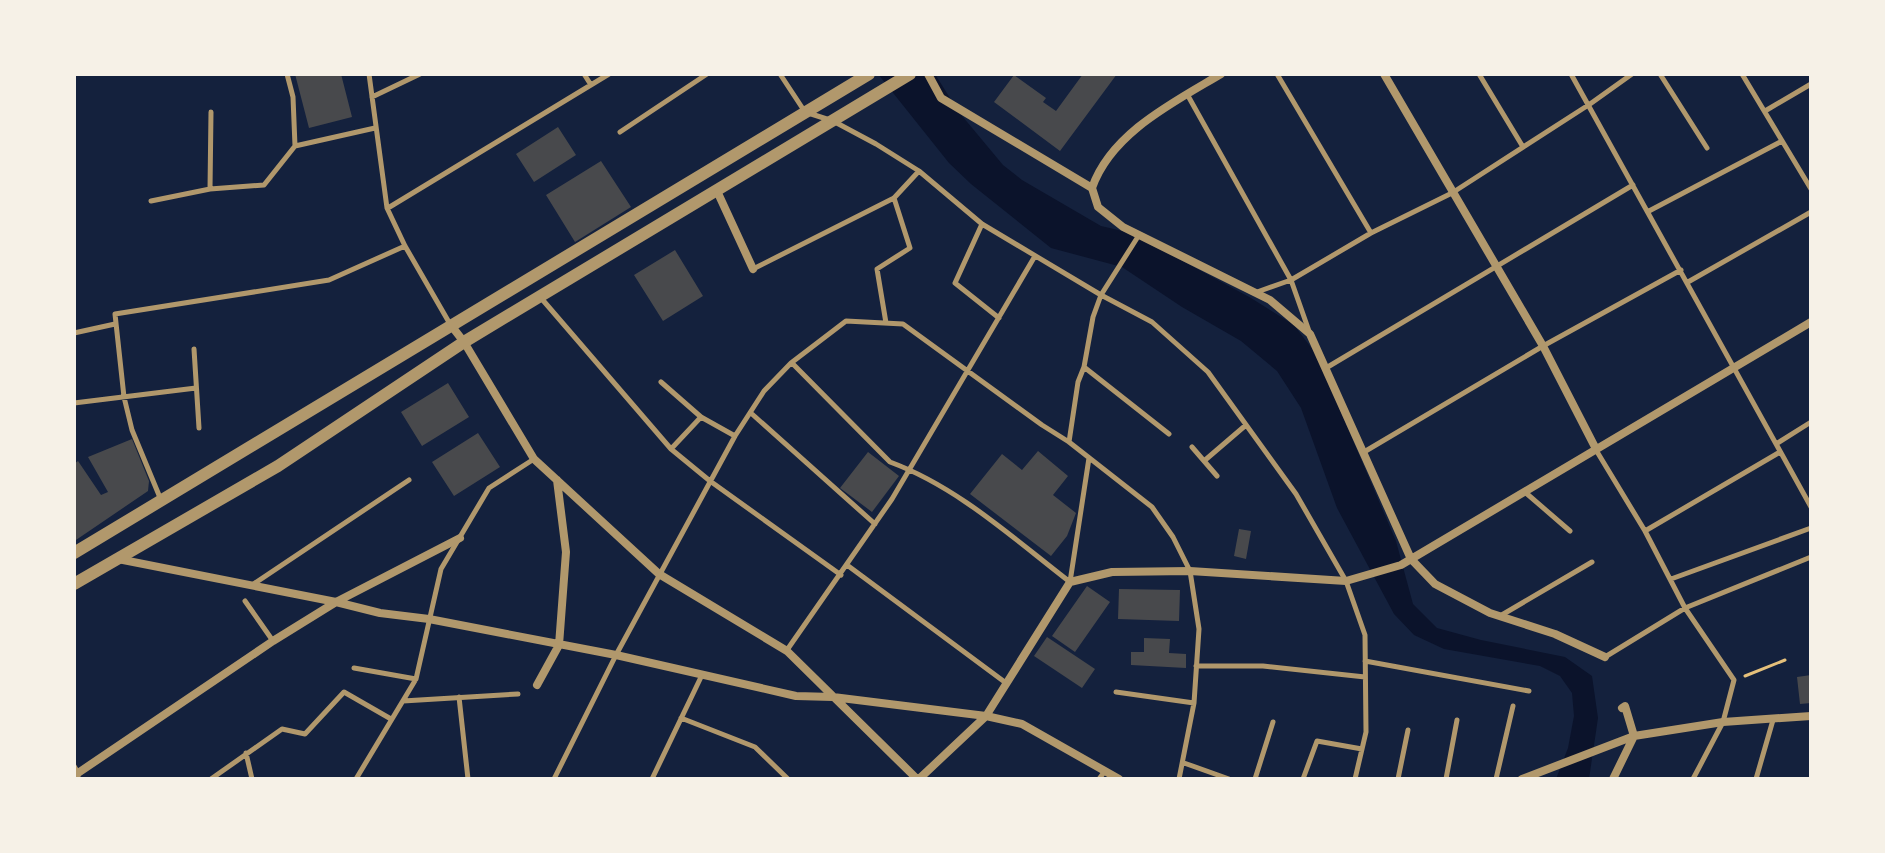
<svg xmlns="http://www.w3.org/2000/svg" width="1885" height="853" font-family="'Nunito Sans',sans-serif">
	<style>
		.water { fill: #0b132b }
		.building { fill: #48494c }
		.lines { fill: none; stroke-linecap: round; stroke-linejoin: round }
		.path { stroke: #e5c07b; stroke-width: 3 }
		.service { stroke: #b1986c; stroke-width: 5 }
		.minor { stroke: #b1986c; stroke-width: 8 }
		.tertiary { stroke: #b1986c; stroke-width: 12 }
	</style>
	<rect width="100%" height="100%" fill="#14213d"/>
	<path class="water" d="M878,74H935L958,111L1003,165L1022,180L1101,226L1131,233L1251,298L1294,325L1316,354L1396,541L1413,604L1437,628L1481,640L1565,657L1592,676L1598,718L1589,779H1556L1568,748L1574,716L1572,693L1560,676L1540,666L1444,649L1414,635L1394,614L1337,508L1301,408L1277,371L1241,341L1182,307L1122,267L1051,248L971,184L949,163Z"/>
	<path class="building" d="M295,74H341L352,117L309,128Z
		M1083,74H1117L1060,151L994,102L1014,75L1046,98L1043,102L1056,111Z
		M558,127L576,155L534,182L516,154Z
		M601,161L631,207L575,242L546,195Z
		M675,250L703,296L663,321L634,275Z
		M448,383L469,417L422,446L401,412Z
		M478,433L500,467L454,496L432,462Z
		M132,439L149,481L148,491L76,540L74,537V464L78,461L101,495L108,492L88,457Z
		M1038,451L1068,476L1053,495L1076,513L1067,536L1051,556L970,494L1002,454L1022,470Z
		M868,452L899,476L872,512L840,488Z
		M1239,529L1251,531L1246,559L1234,556Z
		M1087,586L1110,602L1075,652L1052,636Z
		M1119,589L1180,590L1179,621L1118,619Z
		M1047,637L1095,669L1082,688L1034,656Z
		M1144,638L1170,639L1169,653L1186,654V668L1131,665V652H1144Z
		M1811,675V703L1800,704L1797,677Z"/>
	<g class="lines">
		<path class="path" d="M1745,676L1785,660"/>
		<path class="service" d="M369,74L387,208L405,246L450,324
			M584,74L591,85
			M780,74L805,112L833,121L876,144L919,171L982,224L1101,295L1152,322L1208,372L1296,494L1346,581L1365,635L1366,732L1355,779
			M1277,74L1371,233
			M1479,74L1523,147
			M1571,74L1811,507
			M1660,74L1707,148
			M1742,74L1811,189
			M1187,94L1291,280L1309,331
			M372,97L420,74
			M1765,111L1811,84
			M620,132L707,74
			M295,146L375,128
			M210,189L211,112
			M151,201L210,189L264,185L295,146L293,97L287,74
			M388,208L609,74
			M1649,211L1782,141
			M982,224L955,283L999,318
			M753,269L894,198L919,171
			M1688,282L1811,212
			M1257,292L1291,280L1371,233L1452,193L1590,104L1632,74
			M541,298L671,449L710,481L841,575
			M886,323L877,269L910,248L894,198
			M74,333L115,324
			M194,349L199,428
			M792,363L890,462C958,487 1014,539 1070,582L1089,458
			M1084,367L1169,434
			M1326,368L1633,185
			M661,382L701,417L735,436
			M74,403L196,388
			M752,414L875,524
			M1069,442L1078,382L1084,367L1093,317L1101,295L1139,235
			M1776,444L1811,422
			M1192,447L1217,476
			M671,449L701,417
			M1596,450L1645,531L1685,608L1734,680L1723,722L1693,779
			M1364,452L1543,346L1681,270
			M1204,461L1246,425
			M1526,493L1570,531
			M161,500L132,430L124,397L115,314L329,280L405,246
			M1645,531L1780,452
			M847,565L1006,683
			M1671,579L1811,528
			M252,585L409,480
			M245,601L273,641
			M1500,616L1592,562
			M787,650L892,499L1035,256
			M1605,657L1685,608L1811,557
			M1365,661L1529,691
			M1196,666H1263L1365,677
			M354,668L416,679
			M1116,692L1194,703
			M459,697L468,779
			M403,701L518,694
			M681,718L755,747L788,779
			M246,753L252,779
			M1184,763L1229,779
			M74,766L78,773V779
			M211,779L282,729L305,734L344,692L391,719
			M356,779L416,679L441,569L489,488L534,459
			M554,779L616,655L735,436L764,391L791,363L846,321L903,324L1042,425L1069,442L1152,507L1173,537L1190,571L1199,629L1194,703L1179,779
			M652,779L702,675
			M1099,779L1105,771
			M1255,779L1273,722
			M1303,779L1317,741L1362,749
			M1398,779L1408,730
			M1446,779L1457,720
			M1496,779L1513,706
			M1756,779L1773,720"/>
		<path class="minor" d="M928,74L941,98L1092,188L1098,207L1123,227L1270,300L1310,334L1411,559L1435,584L1490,613L1555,634L1605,657
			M1384,74L1543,346L1596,449
			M1092,188C1111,133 1174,102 1221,74
			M717,191L753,269
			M450,324L464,342L534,459L659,574L787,651L917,779
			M118,559L336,602L380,613L429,619L616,655L796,696L833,697L986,716L1022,724L1119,779
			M537,685L559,645L566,552L557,480
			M78,773L273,641L336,602L460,538
			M919,779L986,716L1070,582L1112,572L1190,571L1346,581L1401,565L1811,322
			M1522,779L1634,736L1723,722L1811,716
			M1613,779L1634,736L1625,706L1622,708"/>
		<path class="tertiary" d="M74,553L869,74
			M74,584L278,466L464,342L910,74"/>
	</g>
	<rect width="1885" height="853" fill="none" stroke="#f6f1e7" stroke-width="152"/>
</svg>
